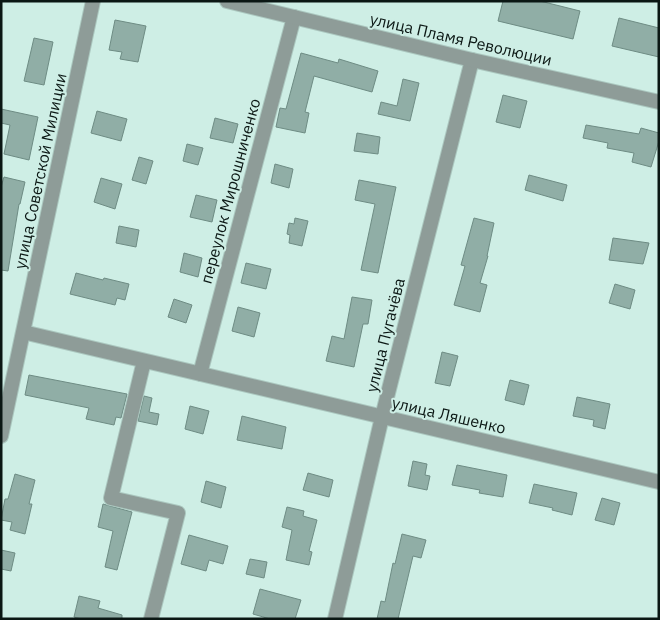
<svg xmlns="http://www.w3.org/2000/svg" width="660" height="620" font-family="'IBM Plex Sans',sans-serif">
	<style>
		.building { fill: #90aea6; stroke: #6e8c84 }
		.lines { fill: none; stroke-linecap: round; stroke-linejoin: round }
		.minor-casing { stroke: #abc7bf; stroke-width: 16 }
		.tertiary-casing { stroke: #abc7bf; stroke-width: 16 }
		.minor { stroke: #8e9c98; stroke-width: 14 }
		.tertiary { stroke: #8e9c98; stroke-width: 14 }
		.labels { text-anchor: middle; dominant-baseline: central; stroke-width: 4; stroke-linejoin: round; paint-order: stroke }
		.street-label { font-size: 16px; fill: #0b1714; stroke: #ceeee5 }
	</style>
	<rect width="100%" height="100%" fill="#ceeee5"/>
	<path class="building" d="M503,1H540L580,11L573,39L498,21Z
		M619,18L659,28V57L612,46Z
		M115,20L146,26L138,62L120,59L122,52L109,50Z
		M34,38L53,42L44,85L24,81Z
		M301,53L338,63L339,59L378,71L372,92L314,76L305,112L309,113L305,133L276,127L280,108L286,109Z
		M403,79L419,83L410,121L378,114L381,102L397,106Z
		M503,95L527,101L520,128L496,122Z
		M1,109L38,117L29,160L4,154L10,125L1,123Z
		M97,111L127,119L121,141L91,133Z
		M215,118L238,124L233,143L210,138Z
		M586,125L639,134L641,128L659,133V141L651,167L632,162L634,153L607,148L608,143L583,138Z
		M357,133L380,137L378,154L354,151Z
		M187,144L203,148L198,165L183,161Z
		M139,157L153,161L146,184L132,180Z
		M275,164L293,169L289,188L271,183Z
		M529,175L567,185L563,201L525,190Z
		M4,177L25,182L20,204H19L8,271L1,270V187Z
		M101,178L122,184L115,209L94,202Z
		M359,180L396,187L378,273L361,270L375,204L355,200Z
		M196,195L217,200L212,222L190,217Z
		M295,218L308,221L302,246L289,243L290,235L287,234L289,223L294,224Z
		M474,218L494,223L487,256H488L480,283L487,285L480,312L454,305L465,266L461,265Z
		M119,226L139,230L136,247L116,243Z
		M613,238L649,243L643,264L609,260Z
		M184,253L202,258L198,277L180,272Z
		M246,263L271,269L266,289L241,283Z
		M76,273L103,280L104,278L129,284L125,300L117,298L115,305L70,294Z
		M615,284L635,290L630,309L609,303Z
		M352,297L372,300L368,324H363L354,367L326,361L332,336L344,339Z
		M174,299L192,305L186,323L168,317Z
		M238,307L260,313L254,337L232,331Z
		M442,352L458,356L450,386L435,383Z
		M29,375L127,394L121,418L116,417L114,425L86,419L89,408L25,395Z
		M510,380L529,385L524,405L505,400Z
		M144,396L152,398L149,412L159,414L157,425L138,421Z
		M577,397L610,404L605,429L593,426L594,420L573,416Z
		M190,406L209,411L203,434L185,429Z
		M242,416L286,427L282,449L237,440Z
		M413,461L427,464L425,475L430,476L427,490L408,486Z
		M457,465L507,475L503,497L479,493L480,490L452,485Z
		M308,473L333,480L329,497L303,490Z
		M15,474L35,480L29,504H32L25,534L10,530L12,522L1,520L5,499H8Z
		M206,481L226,487L221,508L201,502Z
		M534,484L577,493L572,515L552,510L553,508L529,503Z
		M602,498L620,503L614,525L595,520Z
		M103,504L132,512L117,570L105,567L113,531L98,527Z
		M287,507L304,511L303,516L317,520L309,551L312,552L309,565L286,560L292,530L282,527Z
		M402,534L426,540L421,558L413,556L398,619H377L381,601L385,602L393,563L395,564Z
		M189,535L228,546L223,564L209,560L206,571L181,564Z
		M1,550L15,553L11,571L1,569Z
		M250,559L267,562L264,578L246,574Z
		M260,589L301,600L295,619H270L253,614Z
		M79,596L100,601L98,608L122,615V619H81L74,617Z"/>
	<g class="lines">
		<g class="minor-casing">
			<path id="minor" d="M23,332L659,482
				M144,361L111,498L178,513L151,619
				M200,374L294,17
				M1,436L93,1
				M335,619L382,417L472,60"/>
		</g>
		<g class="tertiary-casing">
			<path id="tertiary" d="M227,1L472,60L659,102"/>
		</g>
		<use href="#minor" class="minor"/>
		<use href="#tertiary" class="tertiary"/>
	</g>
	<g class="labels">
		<g class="street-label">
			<text transform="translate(461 39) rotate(13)">улица Пламя Революции</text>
			<text transform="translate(40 171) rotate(-78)">улица Советской Милиции</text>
			<text transform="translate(230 191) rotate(-75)">переулок Мирошниченко</text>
			<text transform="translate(385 335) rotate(-76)">улица Пугачёва</text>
			<text transform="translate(449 415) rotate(13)">улица Ляшенко</text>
		</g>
	</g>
	<rect width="660" height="620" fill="none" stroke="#0b1714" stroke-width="5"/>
</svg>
